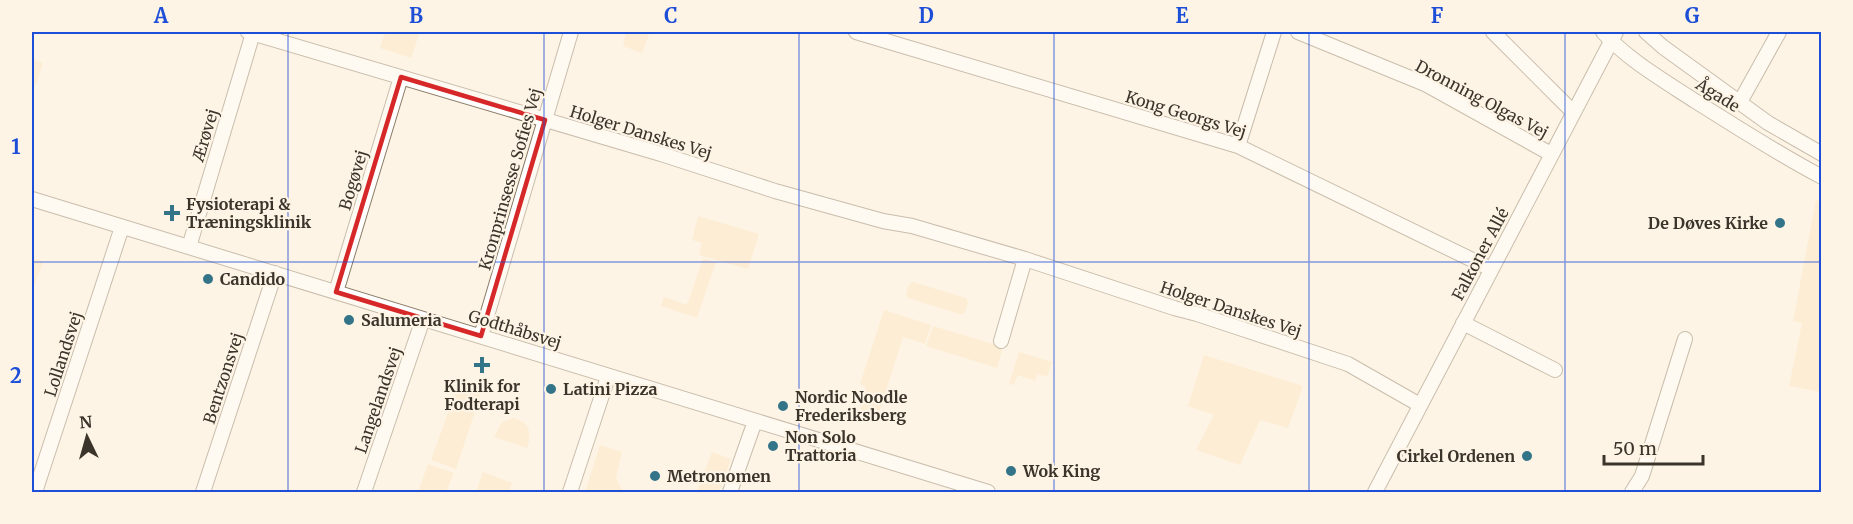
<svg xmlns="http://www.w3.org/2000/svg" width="1853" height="524" font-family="Merriweather,serif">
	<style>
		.green { fill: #fce4c1 }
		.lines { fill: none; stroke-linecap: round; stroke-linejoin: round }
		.minor-casing { stroke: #8b7c66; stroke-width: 16 }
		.minor { stroke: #fff; stroke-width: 14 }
		.marked { fill: none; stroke: #d62828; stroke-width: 4.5; stroke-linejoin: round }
		.grid { fill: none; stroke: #1d4ed8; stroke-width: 1.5; stroke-opacity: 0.55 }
		.poi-dot { fill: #347488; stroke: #fef4e5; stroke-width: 2 }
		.labels { text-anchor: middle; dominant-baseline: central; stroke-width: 4.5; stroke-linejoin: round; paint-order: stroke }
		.street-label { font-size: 16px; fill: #3b342b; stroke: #fef4e5 }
		.poi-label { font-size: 16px; font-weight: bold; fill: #3b342b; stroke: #fef4e5; text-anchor: start }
		.neatline { fill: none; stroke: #1d4ed8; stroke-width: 2 }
		.grid-label { font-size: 20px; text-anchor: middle; font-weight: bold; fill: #1d4ed8 }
	</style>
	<rect width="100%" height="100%" fill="#fef4e5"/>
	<path class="green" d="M385,32H420L411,58L380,48Z
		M626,32H650L642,53L623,46Z
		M32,59L43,63L36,85L32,83Z
		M1816,200L1822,203L1821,392L1789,386L1802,323L1793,321Z
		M698,216L759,234L748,269L699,255L702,243L692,240Z
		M32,258L43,262L32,292Z
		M703,258L716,262L697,318L661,306L664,297L687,305Z
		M913,282L966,298L968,303L964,314H960L908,298L906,296C907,291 908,283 913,282Z
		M884,310L931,325L925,344L903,337L878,416L860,409L862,405L860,404L866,387L860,384Z
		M933,326L1003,347L997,368L926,346Z
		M1019,352L1052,362L1047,377L1038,374L1035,381L1018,375L1014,385L1009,384Z
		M1204,355L1303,386L1288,428L1260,420L1240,465L1196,450L1214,415L1188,406Z
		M461,381H466L483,387L456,469L431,460L458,385Z
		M513,418C530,421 532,434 527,448L494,437L501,423Z
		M600,445L622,452L616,478L623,492H585Z
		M712,452L731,459L719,492H697Z
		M428,464L454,473L446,492H418Z
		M483,472L512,483L509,492H476Z"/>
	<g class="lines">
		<g class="minor-casing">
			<path id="minor" d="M248,32L661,154L775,191L883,221L912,226L1025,259L1174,308L1197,314L1348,364L1420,405
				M856,32L1238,146L1491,269
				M1298,32L1425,84L1551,154
				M1493,32L1573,112
				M1603,32C1628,60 1663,80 1695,101C1737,127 1778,154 1822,177
				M1646,32L1663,47L1768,123L1822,154
				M1740,102L1779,32
				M1238,146L1274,32
				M32,199L988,492
				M189,247L253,33
				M336,292L401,77
				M1463,323L1555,370
				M481,336L571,32
				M1001,341L1025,259
				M35,492L122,227
				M203,492L275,273
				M364,492L423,319
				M570,492L608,377
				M730,492L755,421
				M1375,492L1616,32
				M1632,492L1642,476L1685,339"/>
		</g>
		<use href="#minor" class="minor"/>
	</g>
	<path d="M0 0H1853V524H0ZM401,77L545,120L481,336L336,292Z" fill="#fef4e5" fill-opacity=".55" fill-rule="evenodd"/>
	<path class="marked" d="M401,77L545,120L481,336L336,292Z"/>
	<path class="grid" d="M288,32V492M544,32V492M799,32V492M1054,32V492M1309,32V492M1565,32V492M32,262H1822"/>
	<g class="poi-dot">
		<path d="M169 204h6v6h6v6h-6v6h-6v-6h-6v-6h6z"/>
		<circle cx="1780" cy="223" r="6"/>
		<circle cx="208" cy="279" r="6"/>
		<circle cx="349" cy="320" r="6"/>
		<path d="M479 356h6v6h6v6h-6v6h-6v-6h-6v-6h6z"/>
		<circle cx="551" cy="389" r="6"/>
		<circle cx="783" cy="406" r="6"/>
		<circle cx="773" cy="446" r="6"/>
		<circle cx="1527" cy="456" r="6"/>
		<circle cx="1011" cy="471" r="6"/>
		<circle cx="655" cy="476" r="6"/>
	</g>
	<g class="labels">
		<g class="street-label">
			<text transform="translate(1718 95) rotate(32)">Ågade</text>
			<text transform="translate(1482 99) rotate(28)">Dronning Olgas Vej</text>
			<text transform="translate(1186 114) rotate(17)">Kong Georgs Vej</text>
			<text transform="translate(641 132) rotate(17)">Holger Danskes Vej</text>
			<text transform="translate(205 135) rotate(-73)">Ærøvej</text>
			<text transform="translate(510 179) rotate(-74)">Kronprinsesse Sofies Vej</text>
			<text transform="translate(353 180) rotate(-73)">Bogøvej</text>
			<text transform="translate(1480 254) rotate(-62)">Falkoner Allé</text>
			<text transform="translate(1231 309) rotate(18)">Holger Danskes Vej</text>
			<text transform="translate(515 329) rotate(17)">Godthåbsvej</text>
			<text transform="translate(63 354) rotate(-72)">Lollandsvej</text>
			<text transform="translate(223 378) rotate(-72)">Bentzonsvej</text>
			<text transform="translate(378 400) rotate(-71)">Langelandsvej</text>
		</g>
		<g class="poi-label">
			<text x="186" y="204">Fysioterapi &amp;<tspan x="186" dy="18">Træningsklinik</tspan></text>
			<text x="1768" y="223" text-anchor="end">De Døves Kirke</text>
			<text x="220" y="279">Candido</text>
			<text x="361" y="320">Salumeria</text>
			<text x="482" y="386" text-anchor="middle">Klinik for<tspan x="482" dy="18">Fodterapi</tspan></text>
			<text x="563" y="389">Latini Pizza</text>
			<text x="795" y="397">Nordic Noodle<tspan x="795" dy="18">Frederiksberg</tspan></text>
			<text x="785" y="437">Non Solo<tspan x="785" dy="18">Trattoria</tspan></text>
			<text x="1515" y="456" text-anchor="end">Cirkel Ordenen</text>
			<text x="1023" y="471">Wok King</text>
			<text x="667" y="476">Metronomen</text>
		</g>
	</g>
	<rect width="1853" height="524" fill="none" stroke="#fef4e5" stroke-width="66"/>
	<g transform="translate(87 437) rotate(355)" stroke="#fef4e5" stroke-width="4.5" paint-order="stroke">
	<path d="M0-4.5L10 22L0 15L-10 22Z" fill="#3b342b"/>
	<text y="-9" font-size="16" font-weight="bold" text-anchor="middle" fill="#3b342b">N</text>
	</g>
	<path d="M1604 455v9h99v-9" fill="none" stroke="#3b342b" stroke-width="3"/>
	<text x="1613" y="455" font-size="18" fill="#3b342b" stroke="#fef4e5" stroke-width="4.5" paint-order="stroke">50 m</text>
	<rect x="33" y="33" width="1787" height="458" class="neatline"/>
	<g class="grid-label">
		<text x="161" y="23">A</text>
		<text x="416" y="23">B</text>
		<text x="671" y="23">C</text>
		<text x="926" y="23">D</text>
		<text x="1182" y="23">E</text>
		<text x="1437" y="23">F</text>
		<text x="1692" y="23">G</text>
		<text x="16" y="154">1</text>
		<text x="16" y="383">2</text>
	</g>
</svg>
